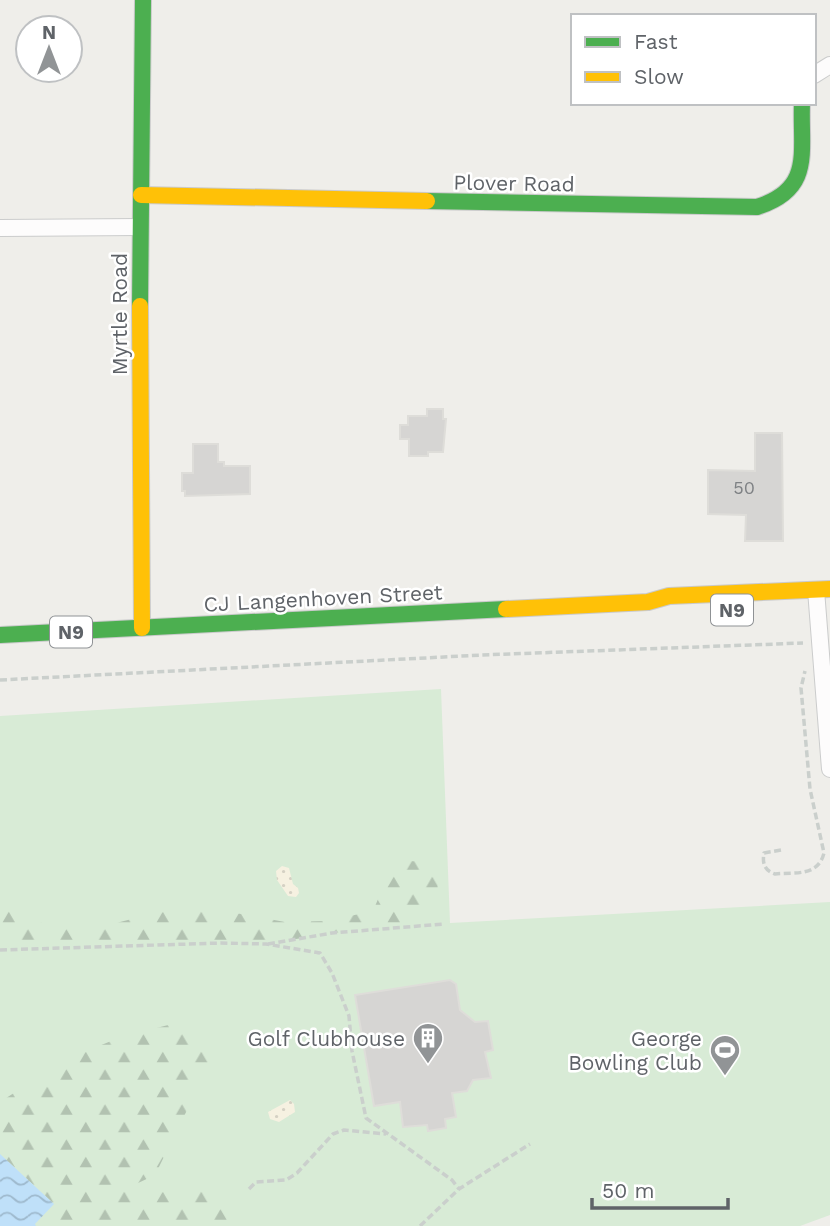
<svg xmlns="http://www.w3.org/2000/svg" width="830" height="1226" font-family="'Work Sans',sans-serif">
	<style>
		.grass { fill: #d8ebd6 }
		.forest { fill: url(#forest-firs) }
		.sand { fill: url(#sand-dots) }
		.water { fill: url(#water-waves) }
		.building { fill: #d6d5d3; stroke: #deddd9; stroke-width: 2 }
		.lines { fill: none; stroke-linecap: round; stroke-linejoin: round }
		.street-casing { stroke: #cbcccc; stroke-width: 18 }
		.fast-casing { stroke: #cacacb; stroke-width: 18 }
		.slow-casing { stroke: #cacacb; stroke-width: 18 }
		.path { stroke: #cacfcc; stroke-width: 3.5; stroke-dasharray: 7 3.5; stroke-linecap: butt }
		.street { stroke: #fdfcfc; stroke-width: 16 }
		.fast { stroke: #4caf50; stroke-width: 16 }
		.slow { stroke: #ffc107; stroke-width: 16 }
		.labels { text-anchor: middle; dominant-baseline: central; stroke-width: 5; stroke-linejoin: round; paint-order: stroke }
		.number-label { font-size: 18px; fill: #7e8184 }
		.shield { fill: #fff; stroke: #8f9295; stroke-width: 2 }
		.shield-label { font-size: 19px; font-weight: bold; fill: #5f6368 }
		.street-label { font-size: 21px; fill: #5f6368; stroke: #fff }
		.poi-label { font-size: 21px; fill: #5f6368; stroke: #fff; text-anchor: end }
	</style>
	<defs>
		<pattern id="forest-firs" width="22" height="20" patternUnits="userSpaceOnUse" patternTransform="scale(1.75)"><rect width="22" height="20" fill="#d8ebd6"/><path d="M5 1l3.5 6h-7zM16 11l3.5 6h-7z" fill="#b2c2b1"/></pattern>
		<pattern id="sand-dots" width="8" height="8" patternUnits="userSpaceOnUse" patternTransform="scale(1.75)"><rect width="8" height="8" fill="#f6f1e1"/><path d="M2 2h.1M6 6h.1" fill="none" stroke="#d5d1c4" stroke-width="1.8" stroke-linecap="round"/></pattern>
		<pattern id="water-waves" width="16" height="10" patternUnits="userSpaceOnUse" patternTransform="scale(1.75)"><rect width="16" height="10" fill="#bfe0f9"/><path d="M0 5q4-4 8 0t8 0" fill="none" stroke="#9eb9cd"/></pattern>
	</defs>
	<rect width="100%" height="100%" fill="#efeeea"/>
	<path class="grass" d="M441,689L450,923L830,902V1215L800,1226H0V716Z"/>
	<path class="forest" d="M405,861L440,862L436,905L413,921L376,930L332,933L266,944L221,943L33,949L0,946V907L45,924L97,928L147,915L197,906L285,922L327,921L373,911L387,878Z
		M176,1023L230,1055L216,1068L192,1080L190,1104L155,1175L136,1184C157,1209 191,1170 218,1201C223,1208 227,1219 232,1226H36L34,1224L53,1203L0,1154V1102C32,1081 64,1061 99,1046C123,1035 150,1030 176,1023Z"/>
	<path class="sand" d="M282,866L289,868L293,884L298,888L299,893L296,897L288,896L277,880L276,871Z
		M290,1100L294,1104L295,1112L279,1122L270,1119L268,1112Z"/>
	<path class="water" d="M0,1154L54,1204L35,1224L36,1226H0Z"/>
	<path class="building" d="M427,409H443V419H446L443,452H428V456H409V439H400V425H408V416H427Z
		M755,433H782L783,541H745L746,515L708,514V470L755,471Z
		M193,444H218V462H224V466H250V494L185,496V491H182V473H193Z
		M450,980L456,984L460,1010L475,1022L488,1021L493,1050L485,1052L491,1078L473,1080L467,1091L452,1093L456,1117L445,1119L446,1128L428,1131L427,1125L403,1127L400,1102L374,1106L355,995Z"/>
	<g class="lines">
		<g class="street-casing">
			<path id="street" d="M814,75L830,65
				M0,228L140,227
				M816,590L830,769"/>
		</g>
		<g class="fast-casing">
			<path id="fast" d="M427,201L757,207C814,189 800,152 802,103
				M140,306L143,0
				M0,635L506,609"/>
		</g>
		<g class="slow-casing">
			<path id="slow" d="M141,195L427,201
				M140,306L142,628
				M506,609L648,602L669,596L830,589"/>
		</g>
		<path class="path" d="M0,680L482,655L803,643
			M781,850L764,853C762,864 765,871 775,874C795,872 818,877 824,853L810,789L801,688L805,671
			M268,944L332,933L444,924
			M0,950L221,943L266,944L320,953L332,973L349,1016L352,1051L366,1118L452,1180L459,1189
			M249,1189L256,1182L286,1180L297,1173L333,1134L344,1130L386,1134
			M420,1226L459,1189L530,1144"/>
		<use href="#street" class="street"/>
		<use href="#fast" class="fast"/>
		<use href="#slow" class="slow"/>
	</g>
	<defs>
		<g id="building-pin" transform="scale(1.575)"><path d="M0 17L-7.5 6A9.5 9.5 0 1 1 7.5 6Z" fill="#919496" stroke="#fff"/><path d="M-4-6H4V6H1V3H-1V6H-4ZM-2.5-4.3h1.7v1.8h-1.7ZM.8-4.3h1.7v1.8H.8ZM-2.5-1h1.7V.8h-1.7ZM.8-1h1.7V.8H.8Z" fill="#fff"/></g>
		<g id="stadium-pin" transform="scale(1.575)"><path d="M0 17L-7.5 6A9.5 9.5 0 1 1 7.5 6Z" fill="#919496" stroke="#fff"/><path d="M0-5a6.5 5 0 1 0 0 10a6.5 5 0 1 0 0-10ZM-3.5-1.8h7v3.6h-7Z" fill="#fff"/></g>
	</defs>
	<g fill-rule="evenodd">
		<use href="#building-pin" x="428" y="1038"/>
		<use href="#stadium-pin" x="725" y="1050"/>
	</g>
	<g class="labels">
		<g class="number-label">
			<text x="744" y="487">50</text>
		</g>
		<g class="shield">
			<rect x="711" y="594.5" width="42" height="31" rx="5"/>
			<rect x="50" y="616.5" width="42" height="31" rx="5"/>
		</g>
		<g class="shield-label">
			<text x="732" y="610">N9</text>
			<text x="71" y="632">N9</text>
		</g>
		<g class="street-label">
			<text transform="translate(514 183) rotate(1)">Plover Road</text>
			<text transform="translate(119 314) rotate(-90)">Myrtle Road</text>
			<text transform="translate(323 598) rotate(-3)">CJ Langenhoven Street</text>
		</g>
		<g class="poi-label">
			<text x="405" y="1038">Golf Clubhouse</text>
			<text x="702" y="1038">George<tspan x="702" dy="24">Bowling Club</tspan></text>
		</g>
	</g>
	<rect x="571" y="14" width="245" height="91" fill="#ffffff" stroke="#bfc1c3" stroke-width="2"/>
	<rect x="585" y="37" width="35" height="10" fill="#4caf50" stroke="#bfc1c3" stroke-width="2"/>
	<text x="634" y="49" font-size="21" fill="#5f6368">Fast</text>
	<rect x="585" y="72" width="35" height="10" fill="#ffc107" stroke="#bfc1c3" stroke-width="2"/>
	<text x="634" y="84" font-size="21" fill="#5f6368">Slow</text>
	<g transform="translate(49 49)"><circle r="33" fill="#ffffff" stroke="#bfc1c3" stroke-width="2"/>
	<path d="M0-5L12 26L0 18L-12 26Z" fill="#919496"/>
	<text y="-10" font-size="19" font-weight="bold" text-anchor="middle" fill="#5f6368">N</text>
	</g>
	<path d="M592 1198v10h136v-10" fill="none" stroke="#5f6368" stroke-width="3.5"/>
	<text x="602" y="1198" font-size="21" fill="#5f6368" stroke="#ffffff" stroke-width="5" paint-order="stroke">50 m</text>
</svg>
